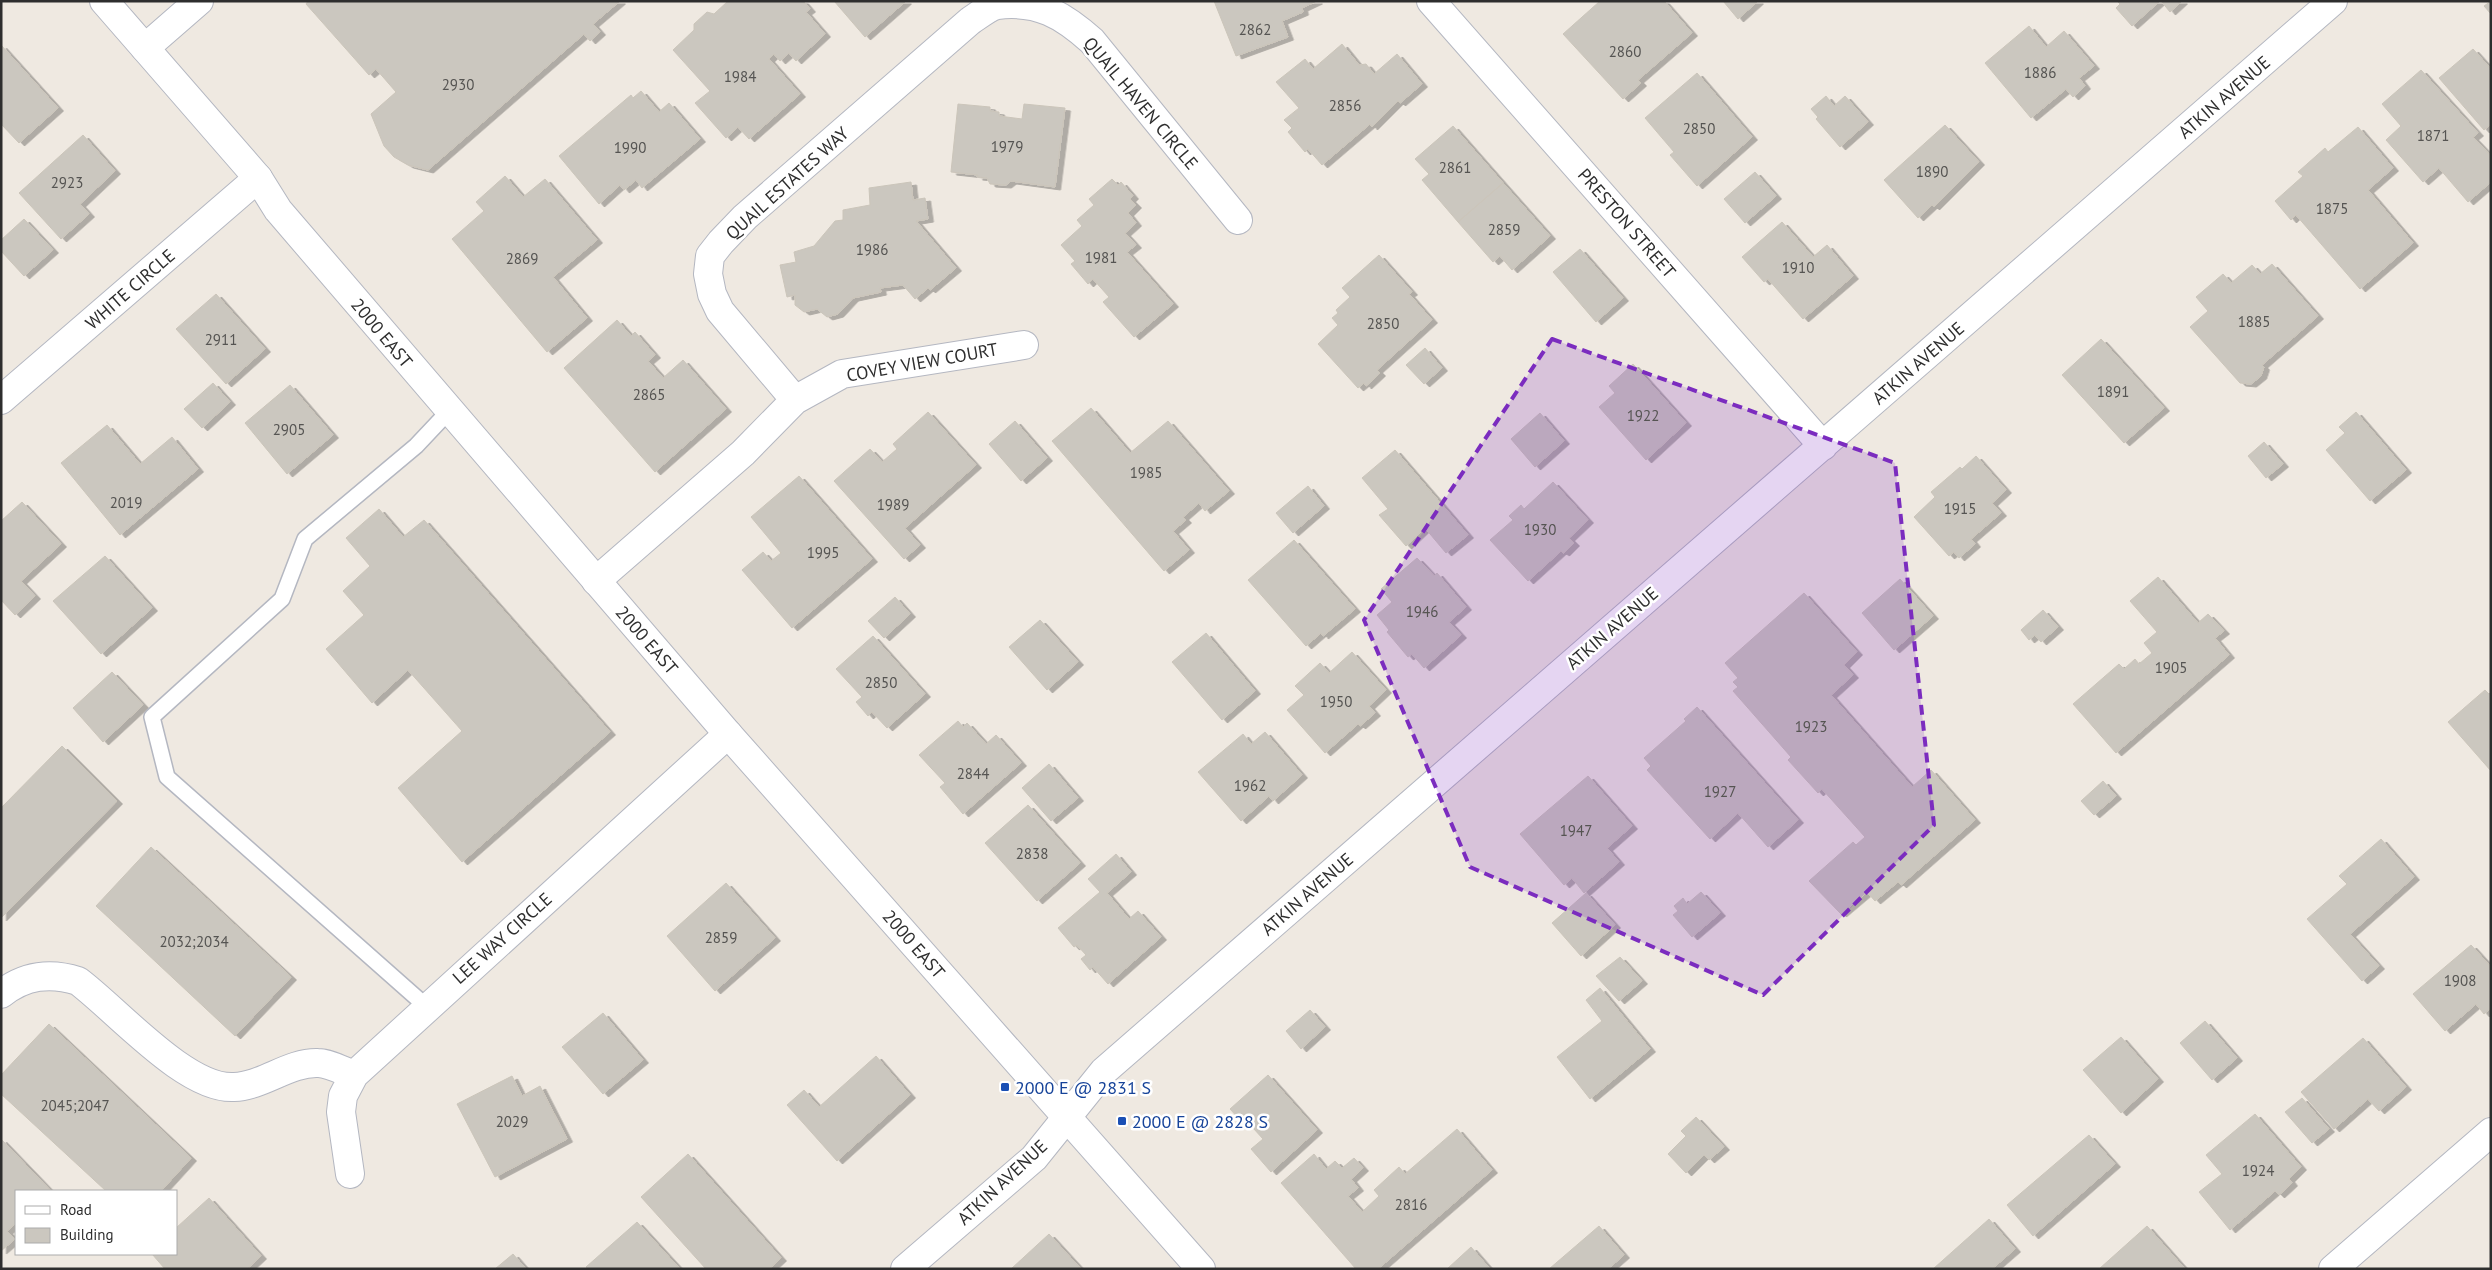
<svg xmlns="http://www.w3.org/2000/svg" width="2492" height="1270" font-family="'PT Sans',sans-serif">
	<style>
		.building { fill: #cbc7bf; stroke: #cbc5ba; filter: url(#shadow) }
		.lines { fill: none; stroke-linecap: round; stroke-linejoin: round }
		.lane-casing { stroke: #b4b7c1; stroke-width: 18 }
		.street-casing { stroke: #b4b7c1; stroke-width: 30 }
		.secondary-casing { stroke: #b4b7c1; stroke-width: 30 }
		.lane { stroke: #fff; stroke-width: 15 }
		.street { stroke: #fff; stroke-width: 28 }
		.secondary { stroke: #fff; stroke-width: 28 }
		.marked { fill: #7b2cbf; fill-opacity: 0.2; stroke: #7b2cbf; stroke-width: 4; stroke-dasharray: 10 6; stroke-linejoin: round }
		.transit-dot { fill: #1a4fb4; stroke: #fff; stroke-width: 2 }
		.labels { text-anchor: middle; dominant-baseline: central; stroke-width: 5; stroke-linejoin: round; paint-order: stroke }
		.number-label { font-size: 15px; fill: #555452 }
		.street-label { font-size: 18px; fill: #2e2e2e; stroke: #fff }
		.transit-label { font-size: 18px; fill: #164399; stroke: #fff; text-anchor: start }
	</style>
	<defs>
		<filter id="shadow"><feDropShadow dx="5.5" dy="3" stdDeviation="0" flood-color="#0004"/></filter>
	</defs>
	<rect width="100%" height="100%" fill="#efe9e1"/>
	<path class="building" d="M308,1H620L593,24L600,32L590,41L584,34L428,170L408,165L394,157L384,146L371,114L396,92L376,69L369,75L306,4Z
		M728,1H803L810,9L806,12L825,34L796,61L789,53L780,61L774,54L769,59L800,94L749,139L738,127L726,138L695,103L710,91L673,50L694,30V24L707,12L714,14Z
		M834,1H906L865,37Z
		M1214,1H1317L1302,8L1303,12L1282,21L1288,37L1236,56Z
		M1600,1H1664L1692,33L1638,80L1641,83L1623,99L1563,34Z
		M1723,1H1758L1738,19Z
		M2117,1H2160L2132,26L2116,8L2120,4Z
		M2161,1H2182L2170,12Z
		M2491,1V14L2484,6Z
		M2029,26L2046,47L2064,31L2094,66L2079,78L2085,86L2073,97L2066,89L2031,118L1985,63Z
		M1342,44L1359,65L1366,64L1374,74L1397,54L1422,84L1400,103L1398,101L1372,127L1370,124L1322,165L1308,149L1305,152L1288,132L1292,128L1284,120L1299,108L1276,82L1305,59L1313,69Z
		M1,45L58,108L19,143L1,124Z
		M2473,49L2491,69V124L2484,130L2439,78Z
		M2421,70L2478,133L2473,137L2491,156V182L2468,202L2439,168L2423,182L2386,140L2401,126L2382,104Z
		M1697,73L1752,137L1697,186L1670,155L1674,152L1645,118Z
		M641,91L659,112L669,103L700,139L642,188L636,180L624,190L620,185L599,204L559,156L631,95L633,98Z
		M1826,96L1834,106L1845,96L1868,122L1840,147L1816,119L1818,117L1811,109Z
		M958,104L990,107V111L999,112V116L1022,119L1024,104L1065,108L1055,187L1011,181L1006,185L990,184L987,178L977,177L978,175L951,172Z
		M1945,125L1979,162L1934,207L1932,205L1918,218L1884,180Z
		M1453,126L1503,183L1458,222L1422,180L1429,174L1415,159Z
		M2358,127L2393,168L2368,190L2413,243L2360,289L2296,215L2291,220L2275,201L2303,176L2298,172L2325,148L2328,152Z
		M83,135L115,171L80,204L89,214L61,239L19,193Z
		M1755,172L1776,196L1745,223L1724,199Z
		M505,176L523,197L545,179L597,240L553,277L587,318L547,352L452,239L484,211L476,202Z
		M1112,179L1118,185L1121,182L1133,196L1130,199L1136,205L1128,213L1136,223L1125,233L1136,245L1127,252L1173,304L1134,337L1103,302L1109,297L1093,279L1088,284L1071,264L1075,261L1061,245L1082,226L1077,220L1094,205L1089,199Z
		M911,182L913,200L925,198L928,219L916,221L956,268L930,290L928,288L915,299L903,285L880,288L881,292L853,298L838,314L827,317L817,309L804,312L795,305V295L787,297L780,265L796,262L794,252L814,246L835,221L843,220V210L870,205L869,188Z
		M1503,183L1550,236L1512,270L1500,256L1493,262L1458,222Z
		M24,219L53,250L24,276L1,251V240Z
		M1782,222L1813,257L1827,245L1853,276L1803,319L1768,279L1764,282L1742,257Z
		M1580,249L1623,298L1596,322L1553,272Z
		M1379,255L1412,292L1409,294L1432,320L1377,370L1380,373L1366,386L1364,383L1358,388L1318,344L1338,325L1332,318L1338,313L1336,310L1350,297L1342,288Z
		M2272,264L2318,316L2262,365L2264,367L2261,376L2251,384L2240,383L2190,327L2208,311L2196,297L2223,274L2231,283L2252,265L2260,274Z
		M216,294L265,349L226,384L176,329Z
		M617,320L631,336L635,332L655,355L648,361L663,378L683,360L726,409L655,472L564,368Z
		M2101,339L2164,408L2124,443L2062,375Z
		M1425,348L1442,368L1424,384L1406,365Z
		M1633,364L1686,423L1646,460L1599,407L1615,393L1609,386Z
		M213,383L230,402L202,428L184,409Z
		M290,385L333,435L287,474L245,423Z
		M1091,408L1130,453L1168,421L1229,491L1205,511L1199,503L1183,517L1186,520L1173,531L1189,550L1164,571L1052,441Z
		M928,412L976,465L905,528L920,545L904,559L834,481L870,449L882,462L897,449L893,444Z
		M2356,412L2406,470L2370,501L2326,450L2345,433L2339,427Z
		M1540,413L1564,441L1535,467L1511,439Z
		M1015,421L1047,458L1021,481L989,444Z
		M107,425L140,464L172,437L198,469L120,535L61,463Z
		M2264,442L2283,464L2266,478L2248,456Z
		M1395,450L1468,535L1446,553L1425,528L1406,546L1379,515L1388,509L1362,478Z
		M1976,456L2006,490L1992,503L2001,513L1971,539L1975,544L1959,558L1954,552L1949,556L1914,517L1935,497L1931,492L1960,467L1962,469Z
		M799,476L872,559L792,628L742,570L763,552L771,561L781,553L751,517Z
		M1553,482L1588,520L1569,538L1574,543L1564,553L1561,551L1528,581L1490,540L1513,520L1509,516L1521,505L1524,509Z
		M1308,486L1324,506L1293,533L1276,513Z
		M22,502L61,544L21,581L35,596L15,615L1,600V521Z
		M379,509L403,537L424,520L610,732L462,862L398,788L462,731L408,670L372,703L326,649L364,615L343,591L370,566L346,538Z
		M1294,540L1355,609L1323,636L1321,633L1306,646L1248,580Z
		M105,556L152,608L101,654L53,601Z
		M1417,558L1434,576L1437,573L1466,607L1449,622L1461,635L1424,668L1412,654L1408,657L1387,632L1389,630L1377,615L1392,602L1381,589Z
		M2158,577L2198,623L2208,614L2224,631L2215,638L2229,655L2116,753L2073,704L2119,664L2124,669L2135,659L2139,664L2152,653L2144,643L2157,632L2130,601Z
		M1900,579L1933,616L1894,650L1862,613Z
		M1804,593L1857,652L1844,665L1853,675L1831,695L1912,787L1931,770L1975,820L1901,885L1898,882L1875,901L1867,892L1841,914L1809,881L1853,842L1856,845L1865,837L1822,789L1818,793L1788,760L1791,757L1733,691L1738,687L1733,682L1738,678L1725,663Z
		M895,597L910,614L884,638L868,621Z
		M2043,610L2058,627L2041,642L2035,635L2029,640L2021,630Z
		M1040,620L1078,662L1047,690L1009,647Z
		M1206,633L1255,691L1222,720L1172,662Z
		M873,636L925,694L887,728L872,712L868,716L856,702L862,697L836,669Z
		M1352,652L1386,690L1369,706L1375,713L1360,726L1358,724L1325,753L1287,710L1304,695L1295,686L1320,663L1329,673Z
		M112,672L143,705L103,742L73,708Z
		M2485,690L2491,696V771L2448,722Z
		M1697,707L1798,820L1768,847L1738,813L1710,839L1647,770L1651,766L1644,758L1686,721L1684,719Z
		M958,721L963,727L967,723L986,744L996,735L1021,763L963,814L940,787L945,783L919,755Z
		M1265,732L1302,775L1273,801L1269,796L1241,821L1198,772L1243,734L1251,744Z
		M62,746L117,801L1,918V808Z
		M1049,764L1078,798L1051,821L1022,788Z
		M1588,776L1632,826L1607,848L1619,862L1584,893L1572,878L1564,885L1520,834Z
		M2103,781L2116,796L2094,815L2081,801Z
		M1028,805L1080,863L1037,901L985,843Z
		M2381,839L2414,877L2350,934L2379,966L2362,981L2307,919L2347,884L2339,876Z
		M151,847L291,977L235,1036L96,906Z
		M1116,854L1131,872L1107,893L1129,919L1138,911L1161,937L1108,984L1093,967L1090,970L1081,959L1086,955L1077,945L1074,947L1058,928L1100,892L1088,879Z
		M726,883L775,938L715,991L667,936Z
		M1701,892L1720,913L1692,937L1673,915L1678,911L1674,906L1683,898L1687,904Z
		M1586,893L1615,925L1581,956L1552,923Z
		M2471,945L2491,967V1008L2484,1014L2476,1004L2445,1031L2413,994Z
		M1620,957L1642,981L1619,1001L1596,976Z
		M1600,988L1650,1049L1590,1099L1557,1057L1602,1021L1586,1000Z
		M1310,1010L1325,1027L1301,1049L1286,1031Z
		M603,1013L643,1060L603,1094L562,1047Z
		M2205,1021L2237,1058L2212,1080L2180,1043Z
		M49,1024L191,1158L161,1191H106L1,1094V1075Z
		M2121,1037L2158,1079L2121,1113L2083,1070Z
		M2363,1038L2406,1087L2379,1111L2368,1099L2334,1129L2301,1092Z
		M876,1056L910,1095L837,1161L787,1105L804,1090L819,1107Z
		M1268,1075L1317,1130L1271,1172L1251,1149L1263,1139L1244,1118L1241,1121L1230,1109Z
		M512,1076L522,1096L540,1086L567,1139L495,1177L457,1104Z
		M2302,1098L2329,1129L2312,1143L2285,1112Z
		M2255,1114L2301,1167L2289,1179L2292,1183L2279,1195L2275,1191L2230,1230L2199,1192L2222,1174L2206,1155Z
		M1696,1117L1724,1147L1709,1160L1704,1155L1686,1173L1668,1154L1686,1136L1681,1131Z
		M1457,1129L1492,1170L1378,1269H1356L1281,1183L1314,1154L1326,1169L1335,1161L1342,1168L1354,1158L1363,1168L1351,1179L1358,1188L1348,1196L1362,1212L1379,1196L1374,1190L1399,1167L1405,1174Z
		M2089,1135L2115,1164L2033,1236L2007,1205Z
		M1,1139L50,1190L16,1191V1223L7,1231L15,1239L1,1251Z
		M688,1154L781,1258L769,1269H706L641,1197Z
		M209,1198L261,1256L247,1269H165L152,1254H176V1228Z
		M1989,1219L2015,1249L1992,1269H1933Z
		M637,1222L680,1269H588L586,1267Z
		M1599,1226L1624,1255L1608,1269H1549Z
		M2147,1226L2185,1269H2099Z
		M1049,1234L1081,1269H1011Z
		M1471,1247L1490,1269H1447Z
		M513,1254L526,1269H495Z"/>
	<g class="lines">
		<g class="lane-casing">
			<path id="lane" d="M427,1007L167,777L152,717L282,599L305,539L416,446L449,411"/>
		</g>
		<g class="street-casing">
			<path id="street" d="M1431,1L1823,446
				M145,48L199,1
				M1,400L258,178
				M795,400L720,311L712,294L708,274L710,256L721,242L745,217L970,21C978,16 988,7 997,5C1038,0 1063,15 1092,41L1238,220
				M596,581L743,453L795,400L842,374L1024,345
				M1,994C25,975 50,972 78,981C117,1010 186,1090 234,1087C263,1086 289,1062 318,1063C329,1063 343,1071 354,1075
				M350,1174L341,1112L343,1096L354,1075L728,734
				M905,1269L1034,1158L1104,1071L2333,1
				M2333,1269L2491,1132"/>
		</g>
		<g class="secondary-casing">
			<path id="secondary" d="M104,1L258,178L278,210L728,734L1201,1269"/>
		</g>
		<use href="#lane" class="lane"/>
		<use href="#street" class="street"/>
		<use href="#secondary" class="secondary"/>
	</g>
	<path class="marked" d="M1552,339L1895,463L1934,825L1763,995L1470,867L1364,620Z"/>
	<g class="transit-dot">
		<rect x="1000" y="1082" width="10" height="10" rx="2.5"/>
		<rect x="1117" y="1116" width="10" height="10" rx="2.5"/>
	</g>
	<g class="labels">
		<g class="number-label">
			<text x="1255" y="29">2862</text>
			<text x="1625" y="51">2860</text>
			<text x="2040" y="72">1886</text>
			<text x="740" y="76">1984</text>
			<text x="458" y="84">2930</text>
			<text x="1345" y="105">2856</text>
			<text x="1699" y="128">2850</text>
			<text x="2433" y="135">1871</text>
			<text x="1007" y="146">1979</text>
			<text x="630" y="147">1990</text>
			<text x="1455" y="167">2861</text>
			<text x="1932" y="171">1890</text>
			<text x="67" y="182">2923</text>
			<text x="2332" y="208">1875</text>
			<text x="1504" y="229">2859</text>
			<text x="872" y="249">1986</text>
			<text x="1101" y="257">1981</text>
			<text x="522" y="258">2869</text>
			<text x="1798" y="267">1910</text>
			<text x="2254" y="321">1885</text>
			<text x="1383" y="323">2850</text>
			<text x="221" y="339">2911</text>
			<text x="2113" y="391">1891</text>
			<text x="649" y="394">2865</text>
			<text x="1643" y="415">1922</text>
			<text x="289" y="429">2905</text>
			<text x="1146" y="472">1985</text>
			<text x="126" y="502">2019</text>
			<text x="893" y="504">1989</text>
			<text x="1960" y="508">1915</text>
			<text x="1540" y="529">1930</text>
			<text x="823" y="552">1995</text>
			<text x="1422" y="611">1946</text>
			<text x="2171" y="667">1905</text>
			<text x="881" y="682">2850</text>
			<text x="1336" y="701">1950</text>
			<text x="1811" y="726">1923</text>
			<text x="973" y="773">2844</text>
			<text x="1250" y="785">1962</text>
			<text x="1720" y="791">1927</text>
			<text x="1576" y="830">1947</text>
			<text x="1032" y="853">2838</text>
			<text x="721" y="937">2859</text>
			<text x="194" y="941">2032;2034</text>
			<text x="2460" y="980">1908</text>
			<text x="75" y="1105">2045;2047</text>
			<text x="512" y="1121">2029</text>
			<text x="2258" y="1170">1924</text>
			<text x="1411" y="1204">2816</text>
		</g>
		<g class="street-label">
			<text transform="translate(2224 97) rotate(-41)">ATKIN AVENUE</text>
			<text transform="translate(1141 103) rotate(50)">QUAIL HAVEN CIRCLE</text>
			<text transform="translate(787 183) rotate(-42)">QUAIL ESTATES WAY</text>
			<text transform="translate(1627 223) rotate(49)">PRESTON STREET</text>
			<text transform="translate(130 289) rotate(-41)">WHITE CIRCLE</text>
			<text transform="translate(382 333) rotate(50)">2000 EAST</text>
			<text transform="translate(922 362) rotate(-10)">COVEY VIEW COURT</text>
			<text transform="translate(1918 363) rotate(-41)">ATKIN AVENUE</text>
			<text transform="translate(1612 628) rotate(-41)">ATKIN AVENUE</text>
			<text transform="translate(647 640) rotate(49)">2000 EAST</text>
			<text transform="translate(1307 894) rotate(-41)">ATKIN AVENUE</text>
			<text transform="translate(502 938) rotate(-42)">LEE WAY CIRCLE</text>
			<text transform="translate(914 944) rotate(49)">2000 EAST</text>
			<text transform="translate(1002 1182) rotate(-43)">ATKIN AVENUE</text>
		</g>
		<g class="transit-label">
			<text x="1015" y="1087">2000 E @ 2831 S</text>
			<text x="1132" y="1121">2000 E @ 2828 S</text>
		</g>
	</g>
	<rect width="2492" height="1270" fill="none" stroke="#2e2e2e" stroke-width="5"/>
	<rect x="15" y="1190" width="162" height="65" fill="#ffffff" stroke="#ababab"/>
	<rect x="25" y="1206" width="25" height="8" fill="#ffffff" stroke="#ababab"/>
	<text x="60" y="1215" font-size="15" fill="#2e2e2e">Road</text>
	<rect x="25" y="1228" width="25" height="15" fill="#cbc7bf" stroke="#ababab"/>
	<text x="60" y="1240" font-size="15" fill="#2e2e2e">Building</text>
</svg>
